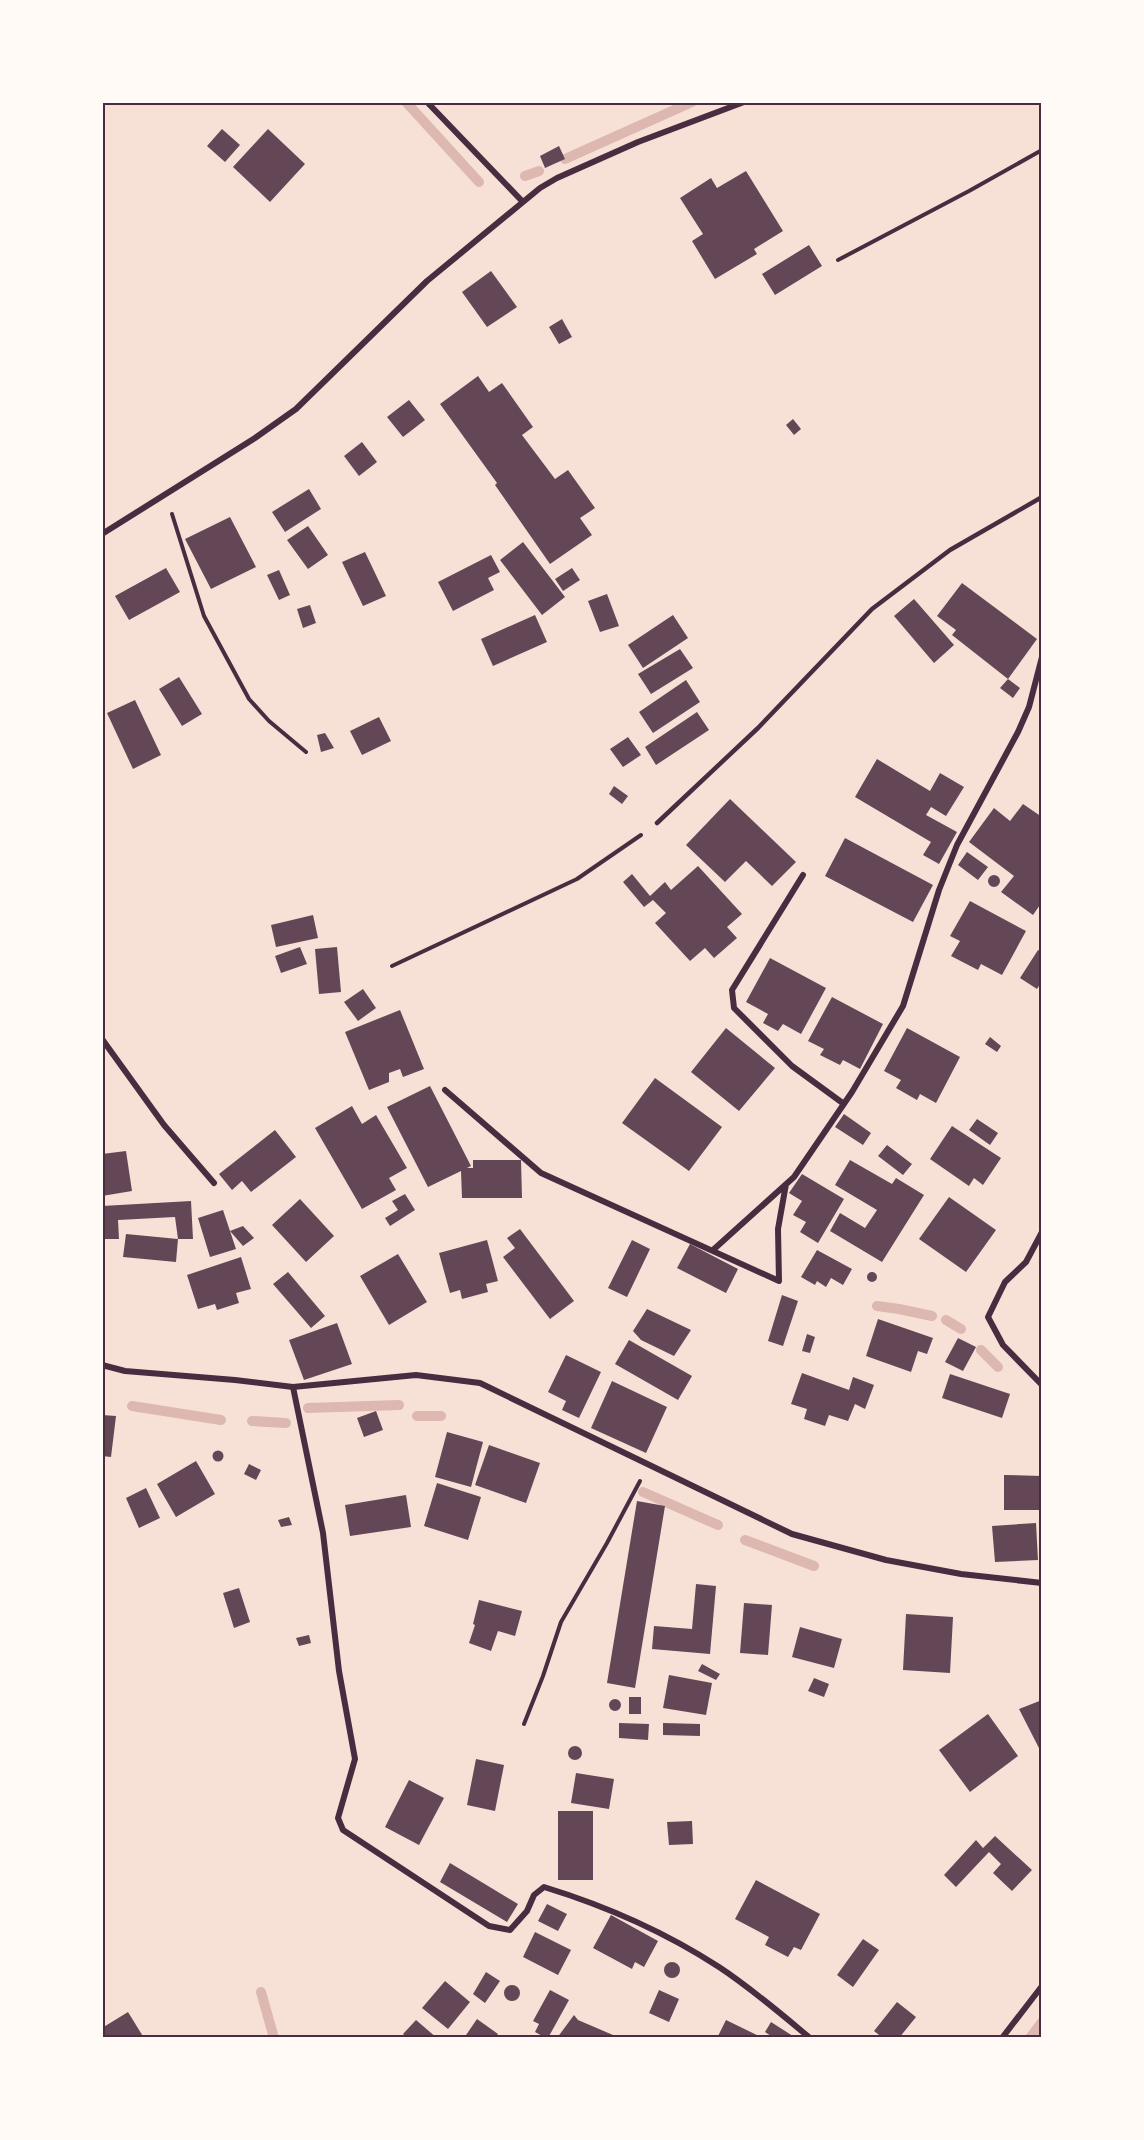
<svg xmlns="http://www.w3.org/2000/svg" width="1144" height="2140" viewBox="0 0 1144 2140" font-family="'Titillium Web',sans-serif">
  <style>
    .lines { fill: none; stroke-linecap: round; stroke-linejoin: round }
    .stream { stroke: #dcb8b0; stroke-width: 10 }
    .building { fill: #644757 }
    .path { stroke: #4a2c40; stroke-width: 4 }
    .service { stroke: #4a2c40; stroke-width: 4.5 }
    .minor { stroke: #4a2c40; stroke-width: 6 }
    .neatline { fill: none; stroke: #4a2c40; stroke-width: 2 }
  </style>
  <rect width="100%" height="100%" fill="#f7e1d7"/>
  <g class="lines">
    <path class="stream" d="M406,102L479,182
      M565,159L692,102
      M525,176L539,171
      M877,1306L899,1309L932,1316
      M946,1320L961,1329
      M981,1350L998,1367
      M132,1406L221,1420
      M308,1408L399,1405
      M417,1416H441
      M252,1421L286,1423
      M643,1492L718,1525
      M745,1540L814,1566
      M261,1992L274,2038
      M1030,2038L1042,2022"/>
  </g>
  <path class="building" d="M222,129L240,145L225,162L207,146Z
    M268,129L305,164L270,202L233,167Z
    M559,146L565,159L545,168L540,156Z
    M746,171L783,231L754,249L757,254L715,279L692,241L703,234L680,198L711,178L717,188Z
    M809,245L822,266L775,295L762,274Z
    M491,271L517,307L487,327L462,292Z
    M562,319L572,337L559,344L549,327Z
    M478,376L489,392L502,383L533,427L522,435L555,479L568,470L595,508L580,518L592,535L550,564L495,485L497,483L440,404Z
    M409,400L425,420L403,437L387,417Z
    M793,419L801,429L794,435L786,425Z
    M362,442L377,462L359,476L344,456Z
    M309,489L321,509L285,532L272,512Z
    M230,517L256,567L211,589L185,539Z
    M308,526L328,555L308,569L287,540Z
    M523,542L565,597L542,615L500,560Z
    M365,552L386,596L363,606L342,562Z
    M491,555L500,572L488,578L494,590L453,611L438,582Z
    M166,568L180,592L129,620L115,596Z
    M572,568L580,580L563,591L555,579Z
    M279,570L290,595L279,600L267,575Z
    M962,583L1037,639L1008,679L952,635L956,630L937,616Z
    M607,594L619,626L600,632L588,601Z
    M914,599L954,645L934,663L894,616Z
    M310,605L316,623L303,628L297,609Z
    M535,615L547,642L493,666L481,639Z
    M673,615L688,638L643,668L628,645Z
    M680,649L693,668L651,694L638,674Z
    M179,677L202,714L182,726L159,689Z
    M1008,679L1020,688L1013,698L1000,688Z
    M686,680L700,702L653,733L639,712Z
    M135,700L161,755L133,769L107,713Z
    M697,712L709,730L656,765L645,747Z
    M379,717L391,741L362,755L350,731Z
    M325,733L334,748L321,752L317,735Z
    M628,737L641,755L623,767L610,749Z
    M877,759L930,791L940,773L964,787L946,816L931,807L926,815L957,832L939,864L923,855L931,842L855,797Z
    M614,786L628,796L622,804L609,794Z
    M730,799L796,862L772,886L746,861L725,882L686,845Z
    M1023,804L1042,817V902L1033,915L1001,892L1014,876L969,842L994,808L1010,821Z
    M845,838L933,885L913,922L825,876Z
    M967,852L988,867L978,880L958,865Z
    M698,866L742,914L727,927L737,938L714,958L705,948L690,961L655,923L666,913L653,900L644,907L623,882L632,874L650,896L665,882L671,890Z
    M988 881a6 6 0 1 1 12 0a6 6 0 1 1-12 0Z
    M970,901L1026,931L1002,975L981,964L978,970L951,956L960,941L950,936Z
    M313,915L318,938L276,947L271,925Z
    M300,947L307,964L281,973L275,956Z
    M337,947L341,992L319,994L315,949Z
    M1038,950L1042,952V981L1037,989L1020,978Z
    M770,958L826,988L801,1034L783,1024L778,1031L763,1023L768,1014L746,1002Z
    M363,989L376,1008L358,1021L344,1002Z
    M832,997L883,1024L860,1069L843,1060L840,1065L820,1055L824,1049L808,1041Z
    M400,1010L424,1069L403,1077L400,1069L389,1073V1082L369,1090L345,1032Z
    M726,1028L775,1068L739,1111L691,1072Z
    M907,1028L960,1057L936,1103L920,1094L917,1100L896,1088L901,1080L884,1071Z
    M990,1037L1001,1046L997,1052L985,1044Z
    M655,1078L722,1127L689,1171L622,1123Z
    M430,1086L471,1166L467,1168H473V1160H521L522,1198H462L461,1171L428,1187L387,1107Z
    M352,1106L362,1124L376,1115L407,1168L389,1178L396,1190L362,1209L315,1128Z
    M844,1114L871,1133L863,1145L835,1127Z
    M977,1119L998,1133L990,1145L969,1130Z
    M952,1126L1001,1158L983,1185L974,1178L969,1186L930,1159Z
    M275,1130L296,1157L251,1192L242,1181L232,1190L219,1174Z
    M887,1145L912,1164L903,1175L878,1156Z
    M126,1151L132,1191L102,1196V1154Z
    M850,1160L892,1184L896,1178L924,1195L882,1262L830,1231L840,1213L865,1228L877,1210L835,1185Z
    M802,1174L844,1199L818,1243L800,1232L806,1222L793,1215L802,1201L789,1193Z
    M405,1194L415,1210L390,1226L385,1218L398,1210L392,1201Z
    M949,1197L996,1230L966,1272L919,1239Z
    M300,1199L334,1236L306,1262L272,1225Z
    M191,1201L193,1239H178L175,1217L118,1220L119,1239H102V1206Z
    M223,1210L236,1249L210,1257L198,1218Z
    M243,1226L254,1238L243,1246L230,1231Z
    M520,1229L574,1301L550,1319L503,1257L515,1248L507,1238Z
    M126,1234L178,1239L176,1262L123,1257Z
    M487,1240L498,1281L486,1284L488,1292L462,1299L460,1290L450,1293L439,1253Z
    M632,1240L650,1249L627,1297L608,1288Z
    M690,1244L738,1269L726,1293L677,1268Z
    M817,1250L852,1269L843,1285L831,1278L826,1287L817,1281L815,1285L801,1277Z
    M398,1254L427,1302L389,1325L360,1276Z
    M241,1257L251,1289L236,1293L239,1303L217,1310L215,1304L198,1309L187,1275Z
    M867 1277a5 5 0 1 1 10 0a5 5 0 1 1-10 0Z
    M288,1272L325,1316L311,1328L273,1284Z
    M782,1295L798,1301L783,1346L768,1341Z
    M647,1309L691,1330L674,1356L641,1340L633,1331Z
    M878,1319L933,1338L927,1354L918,1351L911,1372L866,1356Z
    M337,1323L352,1364L304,1380L289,1340Z
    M807,1334L815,1337L810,1353L802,1351Z
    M958,1338L976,1347L963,1371L945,1362Z
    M629,1340L692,1376L678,1400L615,1364Z
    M566,1355L601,1372L579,1418L562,1410L566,1401L548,1392Z
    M802,1373L849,1390L853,1377L874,1385L865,1409L855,1404L848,1421L829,1415L825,1426L804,1419L807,1409L791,1404Z
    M950,1374L1010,1394L1002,1418L942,1398Z
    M612,1381L667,1407L646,1453L591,1428Z
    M376,1411L383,1430L364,1437L357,1418Z
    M102,1415L116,1416L111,1457L102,1456Z
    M447,1432L483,1442L471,1487L435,1477Z
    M489,1445L540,1463L526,1503L475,1485Z
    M212.5 1456a5.5 5.5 0 1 1 11 0a5.5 5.5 0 1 1-11 0Z
    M196,1461L215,1494L176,1517L157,1484Z
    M249,1464L261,1470L256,1480L244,1474Z
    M1004,1475L1042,1476V1510H1004Z
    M437,1483L481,1497L468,1540L424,1526Z
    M146,1488L160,1518L139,1528L126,1498Z
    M406,1495L411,1527L350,1536L345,1505Z
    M637,1501L665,1506L635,1688L607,1683Z
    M289,1517L292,1525L281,1527L278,1520Z
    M1036,1523L1038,1560L995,1562L992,1526Z
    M696,1584L716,1586L710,1654L652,1649L654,1626L692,1629Z
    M239,1588L250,1622L234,1628L223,1593Z
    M479,1600L522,1611L515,1636L498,1631L491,1651L469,1643L475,1625L473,1624Z
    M744,1603L772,1605L768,1655L740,1653Z
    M906,1614L953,1617L950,1673L903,1670Z
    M800,1627L842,1639L834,1668L792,1657Z
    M309,1635L311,1643L299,1646L296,1638Z
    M702,1664L720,1674L716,1680L698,1671Z
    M669,1675L712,1683L706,1715L663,1708Z
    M814,1678L829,1684L824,1697L808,1691Z
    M629,1697H641V1714H629Z
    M609 1705a6 6 0 1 1 12 0a6 6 0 1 1-12 0Z
    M1042,1700V1754L1019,1709Z
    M988,1714L1018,1756L970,1792L939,1750Z
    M619,1723L649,1724L648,1740L619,1738Z
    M663,1723L700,1724V1736L663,1735Z
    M568 1753a7 7 0 1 1 14 0a7 7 0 1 1-14 0Z
    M476,1759L504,1765L495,1811L467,1805Z
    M576,1773L614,1779L609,1809L571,1803Z
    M409,1780L444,1798L419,1845L385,1827Z
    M558,1811H593V1880H558Z
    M692,1821L693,1844L669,1845L667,1822Z
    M995,1836L1032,1870L1012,1891L993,1873L1001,1864L989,1852L956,1887L944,1875L976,1840L983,1848Z
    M450,1863L518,1904L507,1922L440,1882Z
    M756,1880L820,1914L801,1950L794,1947L788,1957L765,1945L769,1937L735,1919Z
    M547,1904L567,1914L558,1931L538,1921Z
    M611,1915L658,1941L644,1967L635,1962L632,1969L593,1948Z
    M535,1932L571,1950L558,1975L523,1957Z
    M863,1939L879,1950L853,1987L837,1975Z
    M664 1970a8 8 0 1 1 16 0a8 8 0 1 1-16 0Z
    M486,1972L500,1981L485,2003L473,1994Z
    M445,1981L470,2002L448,2029L422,2008Z
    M504 1993a8 8 0 1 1 16 0a8 8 0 1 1-16 0Z
    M550,1990L569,2000L548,2038H546L535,2032L539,2024L533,2021Z
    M659,1990L679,1999L669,2022L649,2013Z
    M897,2002L916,2017L899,2038H883L874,2031Z
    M128,2012L144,2038H102V2028Z
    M574,2015L578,2020L620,2038H557Z
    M477,2019L498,2034L495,2038H464Z
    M416,2020L437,2038H407L403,2034Z
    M726,2020L763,2038H717Z
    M771,2022L796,2038H774L765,2032Z"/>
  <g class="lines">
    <path class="path" d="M838,260L969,191L1042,150
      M172,514L204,616L249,699L269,721L306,752
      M392,966L577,879L641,835
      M524,1724L543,1676L561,1622L607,1543L640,1481"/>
    <path class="service" d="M657,823L758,728L872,609L950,550L1042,497"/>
    <path class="minor" d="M427,102L522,201
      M102,534L255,438L296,409L427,281L540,188L557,178L638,142L744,102
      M803,875L732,990L734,1008L792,1066L844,1104
      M102,1039L164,1125L214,1183
      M445,1090L541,1173L779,1281L778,1229L786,1184
      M1042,1232L1026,1262L1005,1282L988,1317L1003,1345L1042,1385
      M713,1250L794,1177L852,1092L903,1006L939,890L957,845L1018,732L1029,707L1042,657
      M102,1365L125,1371L235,1380L293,1387L416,1375L480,1383L792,1534L886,1560L961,1574L1042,1583
      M293,1387L323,1533L339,1671L355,1759L338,1818L343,1830L489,1926L510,1930L527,1911L534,1895L544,1887C606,1906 665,1932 719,1967C751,1988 780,2013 810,2038
      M1002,2038L1042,1986"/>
  </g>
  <rect width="1144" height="2140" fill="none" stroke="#fffaf5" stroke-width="207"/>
  <rect x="104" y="104" width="936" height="1932" class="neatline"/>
</svg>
